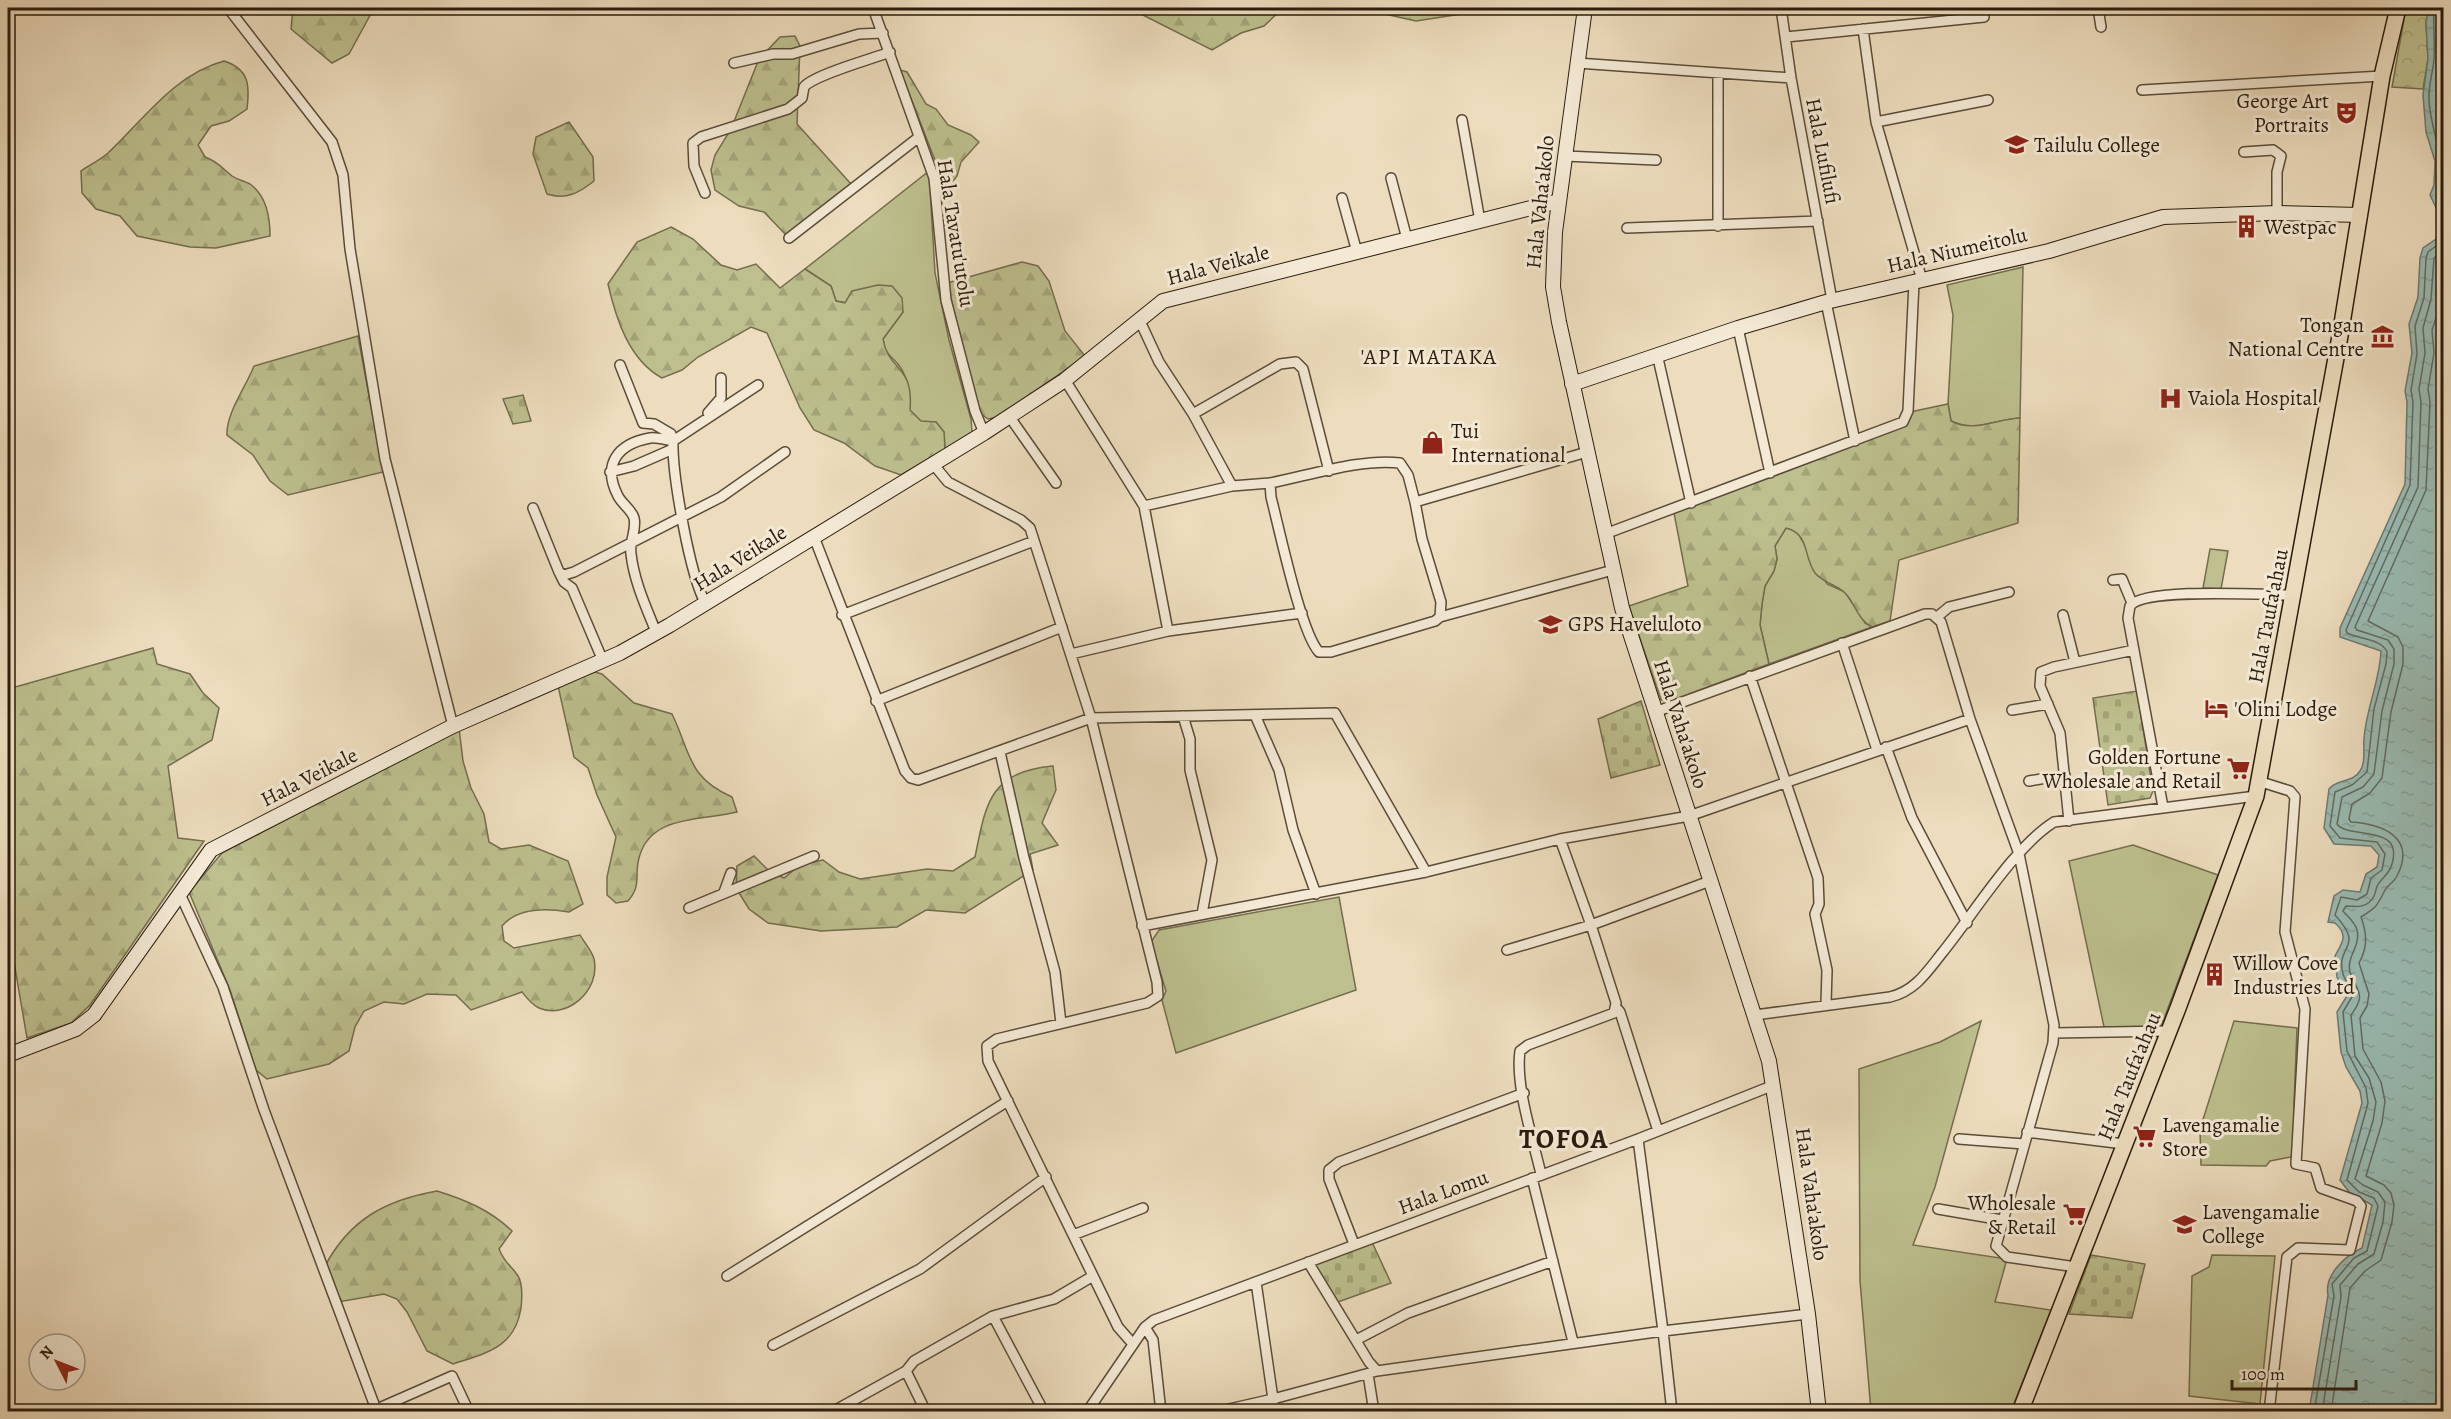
<svg xmlns="http://www.w3.org/2000/svg" width="2451" height="1419" viewBox="0 0 2451 1419" font-family="Alegreya,serif">
  <style>
    .grass { fill: #bdbf8e; stroke: #746d4e; stroke-width: 1.5 }
    .forest { fill: url(#forest-firs); stroke: #746d4e; stroke-width: 1.5 }
    .cemetery { fill: url(#cemetery-stones); stroke: #746d4e; stroke-width: 1.5 }
    .park { fill: url(#park-crowns); stroke: #746d4e; stroke-width: 1.5 }
    .water { fill: url(#water-ripples); stroke: #6d7b71; stroke-width: 1.5 }
    .lines { fill: none; stroke-linecap: round; stroke-linejoin: round }
    .shore { stroke: #626b60; stroke-width: 1.5 }
    .street-casing { stroke: #5b4c39; stroke-width: 12 }
    .secondary-casing { stroke: #2a1b0d; stroke-width: 16 }
    .primary-casing { stroke: #2a1b0d; stroke-width: 18 }
    .street { stroke: #f3e9d5; stroke-width: 9 }
    .secondary { stroke: #f3e9d5; stroke-width: 14 }
    .primary { stroke: #edddbe; stroke-width: 15 }
    .labels { text-anchor: middle; dominant-baseline: central; stroke-width: 6; stroke-linejoin: round; paint-order: stroke }
    .poi-label { font-size: 21px; fill: #2a1b0d; stroke: #f3e9d5; text-anchor: start }
    .street-label { font-size: 21px; fill: #2a1b0d; stroke: #f3e9d5 }
    .neighbourhood-label { font-size: 22px; letter-spacing: 1.5px; fill: #2a1b0d; stroke: #f3e9d5 }
    .district-label { font-size: 27px; font-weight: bold; letter-spacing: 1.5px; fill: #2a1b0d; stroke: #f3e9d5 }
  </style>
  <defs>
    <pattern id="forest-firs" width="22" height="20" patternUnits="userSpaceOnUse" patternTransform="scale(1.5)"><rect width="22" height="20" fill="#bdbf8e"/><path d="M5 1l3.5 6h-7zM16 11l3.5 6h-7z" fill="#a3a479"/></pattern>
    <pattern id="cemetery-stones" width="16" height="16" patternUnits="userSpaceOnUse" patternTransform="scale(1.5)"><rect width="16" height="16" fill="#bdbf8e"/><path d="M2 7V4a2 2 0 0 1 4 0v3zM10 15v-3a2 2 0 0 1 4 0v3z" fill="#a3a479"/></pattern>
    <pattern id="park-crowns" width="20" height="18" patternUnits="userSpaceOnUse" patternTransform="scale(1.5)"><rect width="20" height="18" fill="#bdbf8e"/><path d="M2 6a3 3 0 1 1 6 0M12 15a3 3 0 1 1 6 0" fill="none" stroke="#a3a479"/></pattern>
    <pattern id="water-ripples" width="26" height="14" patternUnits="userSpaceOnUse" patternTransform="scale(1.5)"><rect width="26" height="14" fill="#99bbb3"/><path d="M2 4q2-2 4 0t4 0M15 11q2-2 4 0t4 0" fill="none" stroke="#84a099"/></pattern>
  </defs>
  <rect width="100%" height="100%" fill="#edddbe"/>
  <filter id="stains"><feTurbulence type="fractalNoise" baseFrequency=".00333" numOctaves="4"/><feColorMatrix values="0 0 0 0 .2 0 0 0 0 .09 0 0 0 0 .02 0 0 0 .5 -.17"/></filter>
  <radialGradient id="worn" r=".72"><stop offset=".6" stop-color="#630" stop-opacity="0"/><stop offset="1" stop-color="#630" stop-opacity=".3"/></radialGradient>
  <path class="grass" d="M929,171L935,273L949,340L971,419L972,432L945,449L944,432L936,422H921L909,410C911,395 908,375 897,363C887,352 886,355 883,339L903,312L836,301L831,286L805,269Z
    M2023,267L2020,418C1996,419 1974,433 1951,421L1948,404L1953,315L1947,285Z
    M1786,528L1796,530L1827,584L1845,592L1865,623L1872,627L1769,664L1760,625L1762,604L1765,586L1774,571L1777,559L1775,546Z
    M2210,549L2228,551L2221,589L2203,588Z
    M2133,845L2218,875L2162,1024L2156,1027H2104L2069,861Z
    M1339,897L1356,990L1176,1053L1162,1000L1166,991L1151,942L1159,930Z
    M1981,1021L1935,1187L1913,1245L2007,1259L1995,1302L2051,1310L2011,1411H1871L1860,1281L1859,1069L1940,1042Z
    M2234,1021L2297,1028L2294,1105L2296,1156L2270,1161L2266,1166L2201,1165L2200,1129Z
    M2212,1255L2275,1256L2260,1404L2189,1396L2192,1276L2209,1267Z"/>
  <path class="forest" d="M293,8H374L349,54L332,63L291,29Z
    M1129,8H1283L1264,26L1241,33L1212,50Z
    M1381,8H1501L1416,21L1385,14Z
    M795,36L800,46L797,124L851,184L786,235L764,212L739,206L715,190L711,170L715,155L731,129L759,59L780,37Z
    M224,61C249,69 250,85 247,109L229,121L211,126L198,145L205,157C217,161 222,168 232,176C238,180 244,181 250,184C267,196 270,217 270,236L216,248L190,247L137,236L120,216L96,209L82,193L81,171C90,165 100,160 108,153C144,119 175,74 224,61Z
    M900,70L907,72L926,104L936,109L948,125L971,135L979,142L961,162L957,176L947,189L938,186L936,163Z
    M569,122L593,157L594,181C579,193 566,200 547,194L533,154L536,137Z
    M671,227L693,239L721,265L737,270L756,264L780,288L805,269L831,286L836,301L845,303L852,291L878,285L892,286L902,298L903,312L883,339C888,371 914,364 910,410L921,421L936,422L944,432L945,449L901,475L875,466L844,443L814,430L800,408L767,333L751,327L698,357L682,370L662,378C629,360 616,319 608,284L637,242Z
    M1022,262L1038,266L1049,281L1065,331L1085,356L998,417L988,419L980,413L947,283Z
    M358,336L383,472L288,495L270,481L253,455L227,435C226,413 246,387 254,366Z
    M1948,404L1951,421C1974,433 1996,419 2020,418L2018,523L1899,560L1890,621L1872,627C1858,620 1856,605 1846,594C1838,585 1823,583 1815,573C1803,556 1810,534 1786,528L1775,546L1777,559L1774,571L1765,586L1762,604L1760,625L1769,664L1668,702L1661,700L1629,606L1688,586L1674,513L1898,428L1910,412Z
    M153,648L157,664L190,674L203,693L219,708L212,740L168,766L178,838L204,841L90,1005L71,1023L27,1038L8,927V689Z
    M595,672L602,674L634,703L672,714C691,753 687,777 732,797L737,812C702,821 650,814 639,858C634,877 642,885 628,901L616,903L607,895V877L616,837L597,795L588,768L574,757L558,686Z
    M459,728L463,761L471,788L484,814L489,842L501,849L529,845L568,861L583,904L569,912C546,908 518,907 502,926L504,941L514,948L580,935C584,942 592,951 594,959C601,990 567,1020 539,1008C532,1005 526,997 522,992L471,1010L456,995L427,994L404,1004L384,1002L364,1011L355,1027L349,1051L329,1064L267,1079L256,1070L230,990L189,892L222,853Z
    M1053,766L1056,790L1042,823L1058,845L1030,854L1033,870L965,913L926,910L897,927L821,931L768,923L749,909L736,888L737,866L754,856L769,871L784,878L800,865L823,860L839,872L860,879L927,869L953,871L975,857C986,802 990,772 1053,766Z
    M437,1191C466,1200 490,1210 512,1231L499,1249C505,1264 511,1265 518,1276C523,1284 522,1299 521,1308C515,1348 486,1353 453,1364L427,1351L407,1312L397,1299L384,1294L338,1302L325,1266C350,1219 386,1200 437,1191Z"/>
  <path class="cemetery" d="M523,395L531,421L513,424L503,399Z
    M2137,691L2153,791L2150,798L2108,805L2093,698Z
    M1641,701L1660,765L1611,778L1598,719Z
    M1371,1240L1391,1283L1335,1303L1312,1265Z
    M2091,1255L2145,1264L2132,1318L2069,1314Z"/>
  <path class="park" d="M2406,8H2429L2426,22L2428,59L2423,89L2392,87Z"/>
  <path class="water" d="M2429,8H2443V1411L2309,1412L2328,1295C2324,1275 2345,1256 2362,1248L2372,1205L2349,1192L2340,1180L2362,1103L2360,1091L2346,1067L2341,1052L2337,1012L2347,996L2337,977L2335,956C2342,943 2349,935 2335,923L2328,922L2334,896L2343,890L2360,892L2366,874L2377,867L2379,855L2371,846L2334,844L2324,828L2329,789C2336,779 2353,783 2360,771C2366,762 2363,749 2364,739C2366,709 2380,680 2381,651L2340,637V628L2405,484L2407,402L2405,391L2412,353L2409,324L2418,297L2420,258L2423,248L2436,239L2440,216L2430,195L2434,185L2435,161L2426,132L2423,95L2428,59L2426,22Z"/>
  <g class="lines">
    <path class="shore" d="M2434,8C2433,24 2435,42 2434,59C2433,73 2428,86 2429,100C2430,132 2450,164 2436,195L2444,210
      M2442,8C2441,25 2443,43 2441,60C2439,90 2431,109 2444,139
      M2314,1412L2334,1296L2332,1284L2354,1258L2367,1251L2378,1206L2374,1198L2359,1192L2347,1180L2368,1103L2366,1088L2347,1051L2343,1012L2353,995C2351,987 2345,981 2343,974C2335,944 2366,949 2335,915L2341,897L2357,900L2367,894L2371,878L2382,870L2385,854L2377,842L2340,838L2330,826L2335,792L2352,785L2367,772L2374,709L2386,664L2387,652C2382,639 2359,639 2347,633L2346,630L2410,485L2413,402L2411,390L2417,354L2415,326L2424,298L2426,258L2428,252L2440,243L2444,230
      M2322,1412L2341,1297L2340,1285L2358,1264L2374,1254L2383,1222L2385,1202L2378,1192L2363,1185L2355,1179L2373,1121L2376,1102L2369,1078L2355,1056L2351,1015C2367,994 2357,992 2350,972C2346,957 2361,946 2357,930C2355,922 2348,917 2343,911L2346,906C2357,907 2368,908 2374,896C2376,892 2376,886 2379,883C2384,876 2389,874 2392,864C2404,823 2349,840 2337,824L2342,797L2363,787L2374,774L2382,711L2394,664V649L2388,640L2357,630L2355,627L2418,487L2421,402L2419,389L2425,353L2423,328L2431,299L2434,258L2444,250
      M2331,1412L2350,1288L2365,1271L2381,1260L2392,1222L2394,1205L2391,1193L2384,1185L2366,1176L2382,1123L2385,1101L2381,1082L2363,1049L2360,1018L2367,1006L2369,994L2359,963C2368,947 2367,934 2361,917C2377,907 2377,906 2385,890C2388,885 2394,882 2397,876C2417,837 2382,824 2351,822L2349,819L2352,804L2370,793L2382,778L2391,712L2403,664V647L2398,637L2368,621L2426,490L2430,402L2428,389L2434,353L2432,330L2439,309L2444,261"/>
    <defs>
      <path id="street" d="M228,8L332,142L343,175L350,249L385,459L453,726
        M873,8L934,178L946,300L975,411L984,433
        M1781,8L1791,78L1832,300
        M2098,8L2101,27
        M1863,29L1876,122L1922,280
        M1786,37L1984,17
        M734,63L773,54H792L859,34L883,33
        M1577,63L1791,78
        M2142,90L2382,76
        M1462,120L1480,221
        M1876,122L1988,100
        M2244,152L2273,150L2281,156L2277,172V213
        M1565,156L1656,160
        M1391,178L1407,239
        M705,193L694,166L693,143L701,137L788,109L802,98L804,87C813,75 872,59 890,52
        M1342,198L1357,252
        M1718,226V75
        M1627,228L1818,221
        M789,238L919,137
        M1826,302L1855,441
        M1738,328L1770,473
        M1657,354L1691,503
        M620,365L643,423L654,424L671,434L673,441C666,440 657,437 650,438C617,444 602,465 618,496C622,504 632,510 634,518C637,530 629,541 631,554C634,581 646,607 656,632
        M1065,380L1144,506L1232,486L1193,414L1159,362L1139,319
        M708,413L721,398V378
        M1193,414L1280,364L1296,362L1303,369L1329,471
        M1009,416L1056,483
        M933,464L948,482L1021,520L1030,528L1091,718L1157,982L1158,996L1147,1003L997,1039L987,1046L988,1061L1118,1327L1133,1344
        M610,472L634,466L673,449
        M1232,486L1270,483
        M1415,502L1408,475L1400,463C1361,458 1308,476 1270,483L1271,497C1279,528 1301,633 1319,652H1331L1435,621L1440,617L1441,602L1422,539L1415,502L1587,452
        M1144,506L1168,631
        M533,508L559,572L564,582L572,588L603,661
        M1605,534L1903,422L1908,411L1914,282
        M814,537L905,771L911,778L918,780L1091,718L1335,713L1426,872
        M559,572L564,575L574,572L721,497L785,452
        M2113,580L2122,579L2132,603
        M706,604C690,577 672,474 673,441L758,385
        M842,615L1034,541
        M2063,615L2075,662
        M1440,617L1613,570
        M1937,617L1949,607L2009,592
        M1842,643L1877,750
        M1071,654L1168,631L1302,613
        M1750,676L1818,878L1819,904L1815,914L1827,970L1826,1004
        M876,701L1062,627
        M2012,710L2048,704
        M1655,712L1925,614H1932L1941,622L1970,719L2019,854L2054,1025L2053,1043L1996,1246L2007,1257L2076,1267
        M1255,715L1279,770L1293,830L1316,894
        M1183,716L1190,739V770L1212,860L1202,914
        M1886,747L1912,818L1967,923
        M1000,752L1024,858L1055,972L1061,1023
        M2029,781L2065,775
        M2258,781L2290,791L2295,797L2285,932L2305,1009L2296,1164L2315,1168L2321,1188L2357,1201L2361,1206L2350,1250L2298,1248L2287,1257L2269,1412
        M2163,807L2128,618L2130,606C2144,587 2265,595 2294,595
        M2069,821L2060,733L2040,686L2041,672L2054,667L2134,650
        M724,892L731,873
        M180,894L223,987L264,1110L377,1412
        M689,908L814,856
        M1142,926L1426,872L1560,839L1689,816L1970,719
        M1507,950L1591,925L1560,839
        M1616,1007L1620,1012L1658,1131
        M1755,1015L1890,997C1915,991 1927,972 1942,953C1973,915 2014,847 2054,822L2256,796
        M2054,1033L2169,1031
        M2027,1132L2124,1144
        M1638,1139L1663,1331L1808,1314
        M1959,1139L2024,1144
        M1541,1174C1533,1139 1515,1086 1520,1051L1528,1045L1614,1013L1616,1003L1591,925L1710,881
        M1532,1178L1573,1342
        M1938,1209L2002,1220
        M1073,1235L1143,1208
        M1354,1244L1329,1179V1170L1339,1162L1524,1093
        M1308,1262L1369,1362L1377,1371
        M727,1276L1008,1101
        M993,1316L1044,1412
        M1145,1327L1153,1340L1161,1412
        M1356,1340L1408,1313L1553,1261
        M773,1345L920,1269L1046,1177
        M1368,1374L1374,1412
        M370,1412L452,1376L469,1412
        M832,1412L906,1371
        M926,1412L906,1371L914,1361L993,1316L1054,1299L1093,1276
        M1087,1412L1145,1327L1154,1320L1638,1139L1774,1085
        M1216,1412L1273,1399L1256,1282
        M1274,1412L1273,1399L1377,1371L1663,1331L1672,1412"/>
      <path id="secondary" d="M1585,8L1555,232L1553,287L1559,322L1622,608L1769,1061L1808,1314L1819,1412
        M1572,384L1738,328L1826,302L2049,251L2163,217L2277,213L2360,215
        M8,1055L76,1029L94,1015L211,850L453,726L620,653L670,625L984,433L1065,380L1163,301L1559,201"/>
      <path id="primary" d="M2020,1412L2178,1008L2256,796L2340,336L2382,76L2398,8"/>
    </defs>
    <use href="#street" class="street-casing"/>
    <use href="#secondary" class="secondary-casing"/>
    <use href="#primary" class="primary-casing"/>
    <use href="#street" class="street"/>
    <use href="#secondary" class="secondary"/>
    <use href="#primary" class="primary"/>
  </g>
  <defs>
    <symbol id="theatre-bare" viewBox="-9 -9 18 18"><path d="M-5-5.5Q0-4 5-5.5V0Q5 5 0 6Q-5 5-5 0ZM-3.3-2.5H-1v1.5H-3.3ZM1-2.5H3.3v1.5H1ZM-2.8 1Q0 5.5 2.8 1Z" fill="#8f2418" stroke="#f3e9d5" stroke-width="2.5" paint-order="stroke"/></symbol>
    <symbol id="school-bare" viewBox="-9 -9 18 18"><path d="M0-5L7-2L0 1L-7-2ZM-4 1L0 2.5L4 1V4Q0 6-4 4Z" fill="#8f2418" stroke="#f3e9d5" stroke-width="2.5" paint-order="stroke"/></symbol>
    <symbol id="building-bare" viewBox="-9 -9 18 18"><path d="M-4-6H4V6H1V3H-1V6H-4ZM-2.5-4.3h1.7v1.8h-1.7ZM.8-4.3h1.7v1.8H.8ZM-2.5-1h1.7V.8h-1.7ZM.8-1h1.7V.8H.8Z" fill="#8f2418" stroke="#f3e9d5" stroke-width="2.5" paint-order="stroke"/></symbol>
    <symbol id="museum-bare" viewBox="-9 -9 18 18"><path d="M0-6L6-3V-2H-6V-3ZM-5-1h2V3h-2ZM-1-1h2V3h-2ZM3-1h2V3H3ZM-6 4H6V6H-6Z" fill="#8f2418" stroke="#f3e9d5" stroke-width="2.5" paint-order="stroke"/></symbol>
    <symbol id="hospital-bare" viewBox="-9 -9 18 18"><path d="M-5-5h3v3.5h4V-5h3V5h-3V1.5h-4V5h-3Z" fill="#8f2418" stroke="#f3e9d5" stroke-width="2.5" paint-order="stroke"/></symbol>
    <symbol id="shop-bare" viewBox="-9 -9 18 18"><path d="M-5-2.5h2.3a2.7 3.5 0 0 1 5.4 0H5L5.5 6h-11ZM-1.5-2.5h3a1.5 2.3 0 0 0-3 0Z" fill="#8f2418" stroke="#f3e9d5" stroke-width="2.5" paint-order="stroke"/></symbol>
    <symbol id="hotel-bare" viewBox="-9 -9 18 18"><path d="M-6-4.5h1.5V1H6V5H4.5V3h-9V5H-6ZM-4 0a1.8 1.8 0 1 1 3.6 0ZM.5 0V-2.5h3Q6-2.5 6 0Z" fill="#8f2418" stroke="#f3e9d5" stroke-width="2.5" paint-order="stroke"/></symbol>
    <symbol id="supermarket-bare" viewBox="-9 -9 18 18"><path d="M-6-5.5h2.5l.6 2H6L4.5 2H-2.5L-4.4-4H-6ZM-1.5 3.2a1.3 1.3 0 1 0 .1 0ZM3 3.2a1.3 1.3 0 1 0 .1 0Z" fill="#8f2418" stroke="#f3e9d5" stroke-width="2.5" paint-order="stroke"/></symbol>
  </defs>
  <g fill-rule="evenodd">
    <use href="#theatre-bare" x="2330" y="96" width="33" height="33"/>
    <use href="#school-bare" x="2000" y="128" width="33" height="33"/>
    <use href="#building-bare" x="2230" y="210" width="33" height="33"/>
    <use href="#museum-bare" x="2366" y="320" width="33" height="33"/>
    <use href="#hospital-bare" x="2154" y="382" width="33" height="33"/>
    <use href="#shop-bare" x="1416" y="426" width="33" height="33"/>
    <use href="#school-bare" x="1534" y="608" width="33" height="33"/>
    <use href="#hotel-bare" x="2200" y="692" width="33" height="33"/>
    <use href="#supermarket-bare" x="2222" y="752" width="33" height="33"/>
    <use href="#building-bare" x="2198" y="958" width="33" height="33"/>
    <use href="#supermarket-bare" x="2128" y="1120" width="33" height="33"/>
    <use href="#supermarket-bare" x="2058" y="1198" width="33" height="33"/>
    <use href="#school-bare" x="2168" y="1208" width="33" height="33"/>
  </g>
  <g class="labels">
    <g class="poi-label">
      <text x="2329" y="101" text-anchor="end">George Art<tspan x="2329" dy="24">Portraits</tspan></text>
      <text x="2034" y="145">Tailulu College</text>
      <text x="2264" y="227">Westpac</text>
      <text x="2364" y="325" text-anchor="end">Tongan<tspan x="2364" dy="24">National Centre</tspan></text>
      <text x="2188" y="398">Vaiola Hospital</text>
      <text x="1451" y="431">Tui<tspan x="1451" dy="24">International</tspan></text>
      <text x="1568" y="624">GPS Haveluloto</text>
      <text x="2234" y="709">'Olini Lodge</text>
      <text x="2221" y="757" text-anchor="end">Golden Fortune<tspan x="2221" dy="24">Wholesale and Retail</tspan></text>
      <text x="2233" y="963">Willow Cove<tspan x="2233" dy="24">Industries Ltd</tspan></text>
      <text x="2162" y="1125">Lavengamalie<tspan x="2162" dy="24">Store</tspan></text>
      <text x="2056" y="1203" text-anchor="end">Wholesale<tspan x="2056" dy="24">&amp; Retail</tspan></text>
      <text x="2202" y="1212">Lavengamalie<tspan x="2202" dy="24">College</tspan></text>
    </g>
    <g class="street-label">
      <text transform="translate(1823 151) rotate(79)">Hala Lufilufi</text>
      <text transform="translate(1540 202) rotate(-84)">Hala Vaha'akolo</text>
      <text transform="translate(956 233) rotate(81)">Hala Tavatu'utolu</text>
      <text transform="translate(1957 250) rotate(-13)">Hala Niumeitolu</text>
      <text transform="translate(1218 265) rotate(-15)">Hala Veikale</text>
      <text transform="translate(740 558) rotate(-32)">Hala Veikale</text>
      <text transform="translate(2268 616) rotate(-79)">Hala Taufa'ahau</text>
      <text transform="translate(1681 724) rotate(72)">Hala Vaha'akolo</text>
      <text transform="translate(309 777) rotate(-27)">Hala Veikale</text>
      <text transform="translate(2129 1076) rotate(-68)">Hala Taufa'ahau</text>
      <text transform="translate(1443 1192) rotate(-20)">Hala Lomu</text>
      <text transform="translate(1812 1194) rotate(82)">Hala Vaha'akolo</text>
    </g>
    <g class="neighbourhood-label">
      <text x="1429" y="357">'API MATAKA</text>
    </g>
    <g class="district-label">
      <text x="1564" y="1139">TOFOA</text>
    </g>
  </g>
  <rect width="2451" height="1419" fill="none" stroke="#edddbe" stroke-width="30"/>
  <rect x="9" y="9" width="2433" height="1401" fill="none" stroke="#2a1b0d" stroke-width="3"/>
  <rect x="15" y="15" width="2421" height="1389" fill="none" stroke="#2a1b0d" stroke-width="1.5"/>
  <g transform="translate(57 1362) rotate(312)"><circle r="28" fill="#f3e9d5" stroke="#a39785" stroke-width="1.5"/>
  <path d="M0-4.5L10 22L0 15L-10 22Z" fill="#8f2418"/>
  <text y="-9" font-size="16" font-weight="bold" text-anchor="middle" fill="#2a1b0d">N</text>
  </g>
  <path d="M2232 1380v9h124v-9" fill="none" stroke="#2a1b0d" stroke-width="3"/>
  <text x="2241" y="1380" font-size="18" fill="#2a1b0d" stroke="#f3e9d5" stroke-width="4.5" paint-order="stroke">100 m</text>
  <rect width="100%" height="100%" filter="url(#stains)"/>
  <rect width="100%" height="100%" fill="url(#worn)"/>
</svg>
